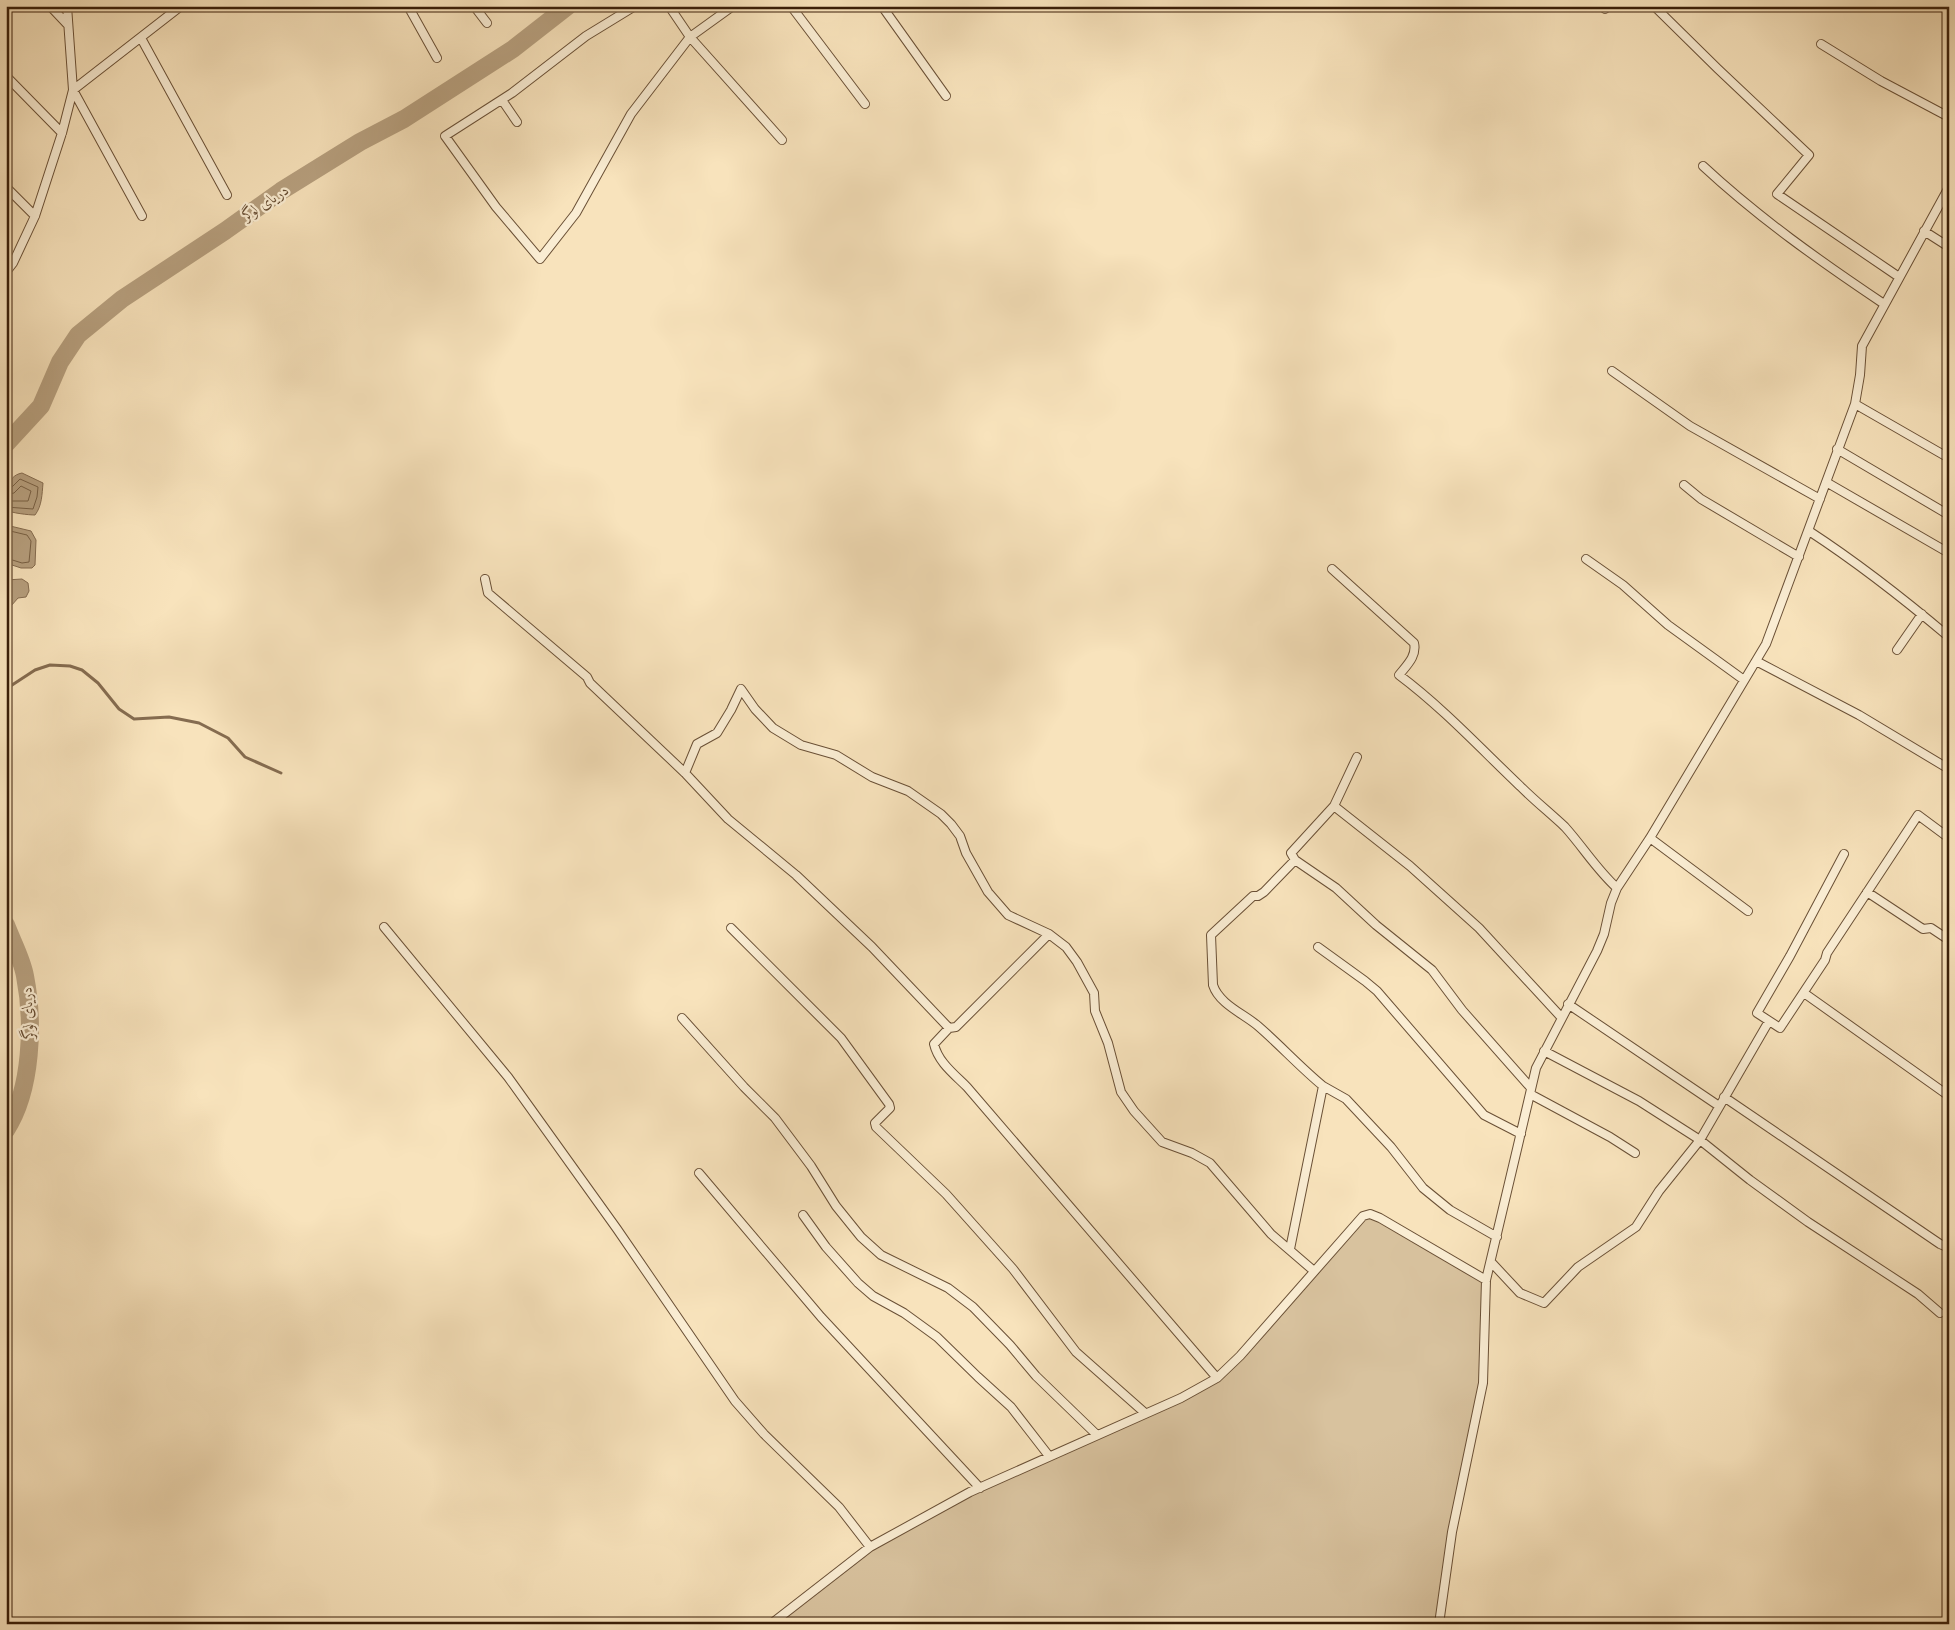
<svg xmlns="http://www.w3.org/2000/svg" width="1955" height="1630" viewBox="0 0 1955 1630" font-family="'Libre Caslon Text',Amiri,serif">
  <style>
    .green { fill: #d8c29e; stroke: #897054 }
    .water { fill: #b7a07f; stroke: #856c50 }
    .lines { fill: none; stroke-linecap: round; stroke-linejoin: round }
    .shore { stroke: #786044; stroke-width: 1 }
    .stream { stroke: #856c50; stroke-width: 3 }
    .river { stroke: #b7a07f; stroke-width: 18 }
    .street-casing { stroke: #6a5036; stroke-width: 10 }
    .street { stroke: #faedd3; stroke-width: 8 }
    .labels { text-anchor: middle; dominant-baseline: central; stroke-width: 4.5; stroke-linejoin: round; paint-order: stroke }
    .water-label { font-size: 15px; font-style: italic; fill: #664c32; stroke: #faedd3 }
  </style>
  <rect width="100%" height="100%" fill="#f8e3bc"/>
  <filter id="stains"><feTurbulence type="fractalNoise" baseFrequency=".004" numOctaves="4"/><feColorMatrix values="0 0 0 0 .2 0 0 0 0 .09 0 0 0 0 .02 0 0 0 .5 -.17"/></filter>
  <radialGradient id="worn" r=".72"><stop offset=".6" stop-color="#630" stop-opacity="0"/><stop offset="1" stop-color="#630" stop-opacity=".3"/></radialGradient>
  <path class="green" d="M1370,1214L1486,1280L1484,1358L1439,1624H771L870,1547L970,1492L1217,1378Z"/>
  <path class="water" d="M22,473L43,483C42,494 42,506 35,515C29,515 11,513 6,510C6,497 5,476 22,473Z
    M6,525L31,531L36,540L35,565L32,568H21L6,563Z
    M22,579L28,583L29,591L26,597L18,598L11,606L6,604V580Z"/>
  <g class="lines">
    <path class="shore" d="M6,489L11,488L20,479L38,487L37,497L33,509L6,507
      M6,495L14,493L21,486L31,491L28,501H6
      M6,530L27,535L31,541L29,562L22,563L6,558"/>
    <path class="stream" d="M6,689L35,670L50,665L70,666L82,670L98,683L119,709L134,719L169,717L199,723L228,738L245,757L281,773"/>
    <path class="river" d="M6,444L41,406L60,362L78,335L122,299L225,231L281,191L360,142L404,119L513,49L568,6
      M6,925C12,941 22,959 25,976C34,1022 32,1090 6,1130"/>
    <defs>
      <path id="street" d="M50,6L68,25
        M408,6L437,58
        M474,6L487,23
        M635,6L586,36L512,93L445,136L496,207L540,259L576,213L631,114L690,37L733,6
        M669,6L690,37L782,140
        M791,6L865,104
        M887,6L884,9L946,96
        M1602,6L1605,9L1607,6
        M1654,6L1718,69L1809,155L1777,194L1899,277
        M141,38L227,195
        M1821,44L1881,81L1949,117
        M6,76L62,133
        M502,100L517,122
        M1703,166C1759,218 1820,261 1884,304
        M6,187L35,216
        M142,216L73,90L181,6
        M1924,231L1949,247
        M6,272L13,263L35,216L62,133L73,90L67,6
        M1612,371L1690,426L1820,499
        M1855,404L1949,458
        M1837,449L1949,515
        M1826,482L1949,553
        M1684,485L1701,499L1799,557
        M1809,531C1858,563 1904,599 1949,637
        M1586,559L1623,585L1668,625L1744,680
        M1332,569L1414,643C1417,656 1407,665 1399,675C1443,708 1480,748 1520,786C1534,800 1550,813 1565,827C1583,847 1597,870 1617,888
        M485,579L488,593L587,677L590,683L685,773L728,819L796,875L872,947L949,1028
        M1897,650L1922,614
        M1756,661L1859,715L1949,769
        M741,689L755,709L773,728L801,745L836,755L872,777L908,791L941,814L951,824L960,836L966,853L988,892L1008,915L1049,934L1066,947L1077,962L1094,993L1095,1011L1108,1043L1121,1092L1134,1111L1162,1142L1192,1153L1210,1163L1271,1234L1314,1271
        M685,773L697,744L717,733L731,710L741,689
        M1334,806L1410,866L1479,928L1561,1017
        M1650,838L1748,911
        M1844,854L1790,956L1757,1013L1780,1028L1825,960L1827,953L1918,815L1949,838
        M1295,860L1336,888L1376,925L1432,970L1462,1010L1531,1088
        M1867,892L1923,929L1931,928L1949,940
        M384,927L508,1077L617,1229L735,1401L764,1434L839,1507L870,1547
        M731,928L841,1038L889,1104L890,1108L875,1123L876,1127L946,1194L1013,1269L1076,1352L1145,1413
        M1049,934L956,1027L949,1028L934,1044C938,1062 954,1074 967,1087L1217,1378
        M1318,947L1365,981L1377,991L1484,1115L1521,1134
        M1804,993L1949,1096
        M1568,1004L1719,1106
        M682,1018L744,1087L775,1118L811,1166L836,1206L861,1237L881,1255L948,1288L973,1307L1010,1345L1036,1376L1097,1435
        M1544,1051L1639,1101L1700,1140L1750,1180L1808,1222L1918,1294L1940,1313
        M1323,1086L1346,1099L1391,1147L1423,1188L1450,1210L1497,1237
        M1530,1094L1610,1137L1635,1153
        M1724,1097L1940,1244L1949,1248
        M699,1173L821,1317L980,1488
        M803,1215L826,1247L858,1283L873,1296L904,1313L937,1337L978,1377L1011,1407L1049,1456
        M1290,1249L1323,1086C1300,1067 1280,1045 1258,1026C1244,1014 1219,1004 1213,985L1211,935L1253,896H1258L1264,892L1295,860L1291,853L1334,806L1357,757
        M1491,1262L1520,1293L1544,1303L1578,1267L1636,1227L1659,1191L1700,1140L1769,1021
        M771,1624L870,1547L970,1492L1181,1398L1217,1378L1240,1356L1363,1216L1370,1214L1380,1218L1486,1280
        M1439,1624L1452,1532L1483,1383L1486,1280L1518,1145L1536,1068L1597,951L1604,934L1611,903L1617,888L1650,838L1766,644L1855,404L1860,375L1862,346L1949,187"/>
    </defs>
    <use href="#street" class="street-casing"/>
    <use href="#street" class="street"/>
  </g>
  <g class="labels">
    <g class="water-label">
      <text transform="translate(265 202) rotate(-33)">دریای لوگر</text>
      <text transform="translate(27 1013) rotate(-92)">دریای لوگر</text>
    </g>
  </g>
  <rect width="1955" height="1630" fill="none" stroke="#f8e3bc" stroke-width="25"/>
  <rect x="8" y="8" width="1940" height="1615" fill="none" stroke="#3a1f09" stroke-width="2.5"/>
  <rect x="12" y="12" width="1930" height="1605" fill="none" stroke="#3a1f09"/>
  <rect width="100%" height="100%" filter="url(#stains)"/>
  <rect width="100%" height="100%" fill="url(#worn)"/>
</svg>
